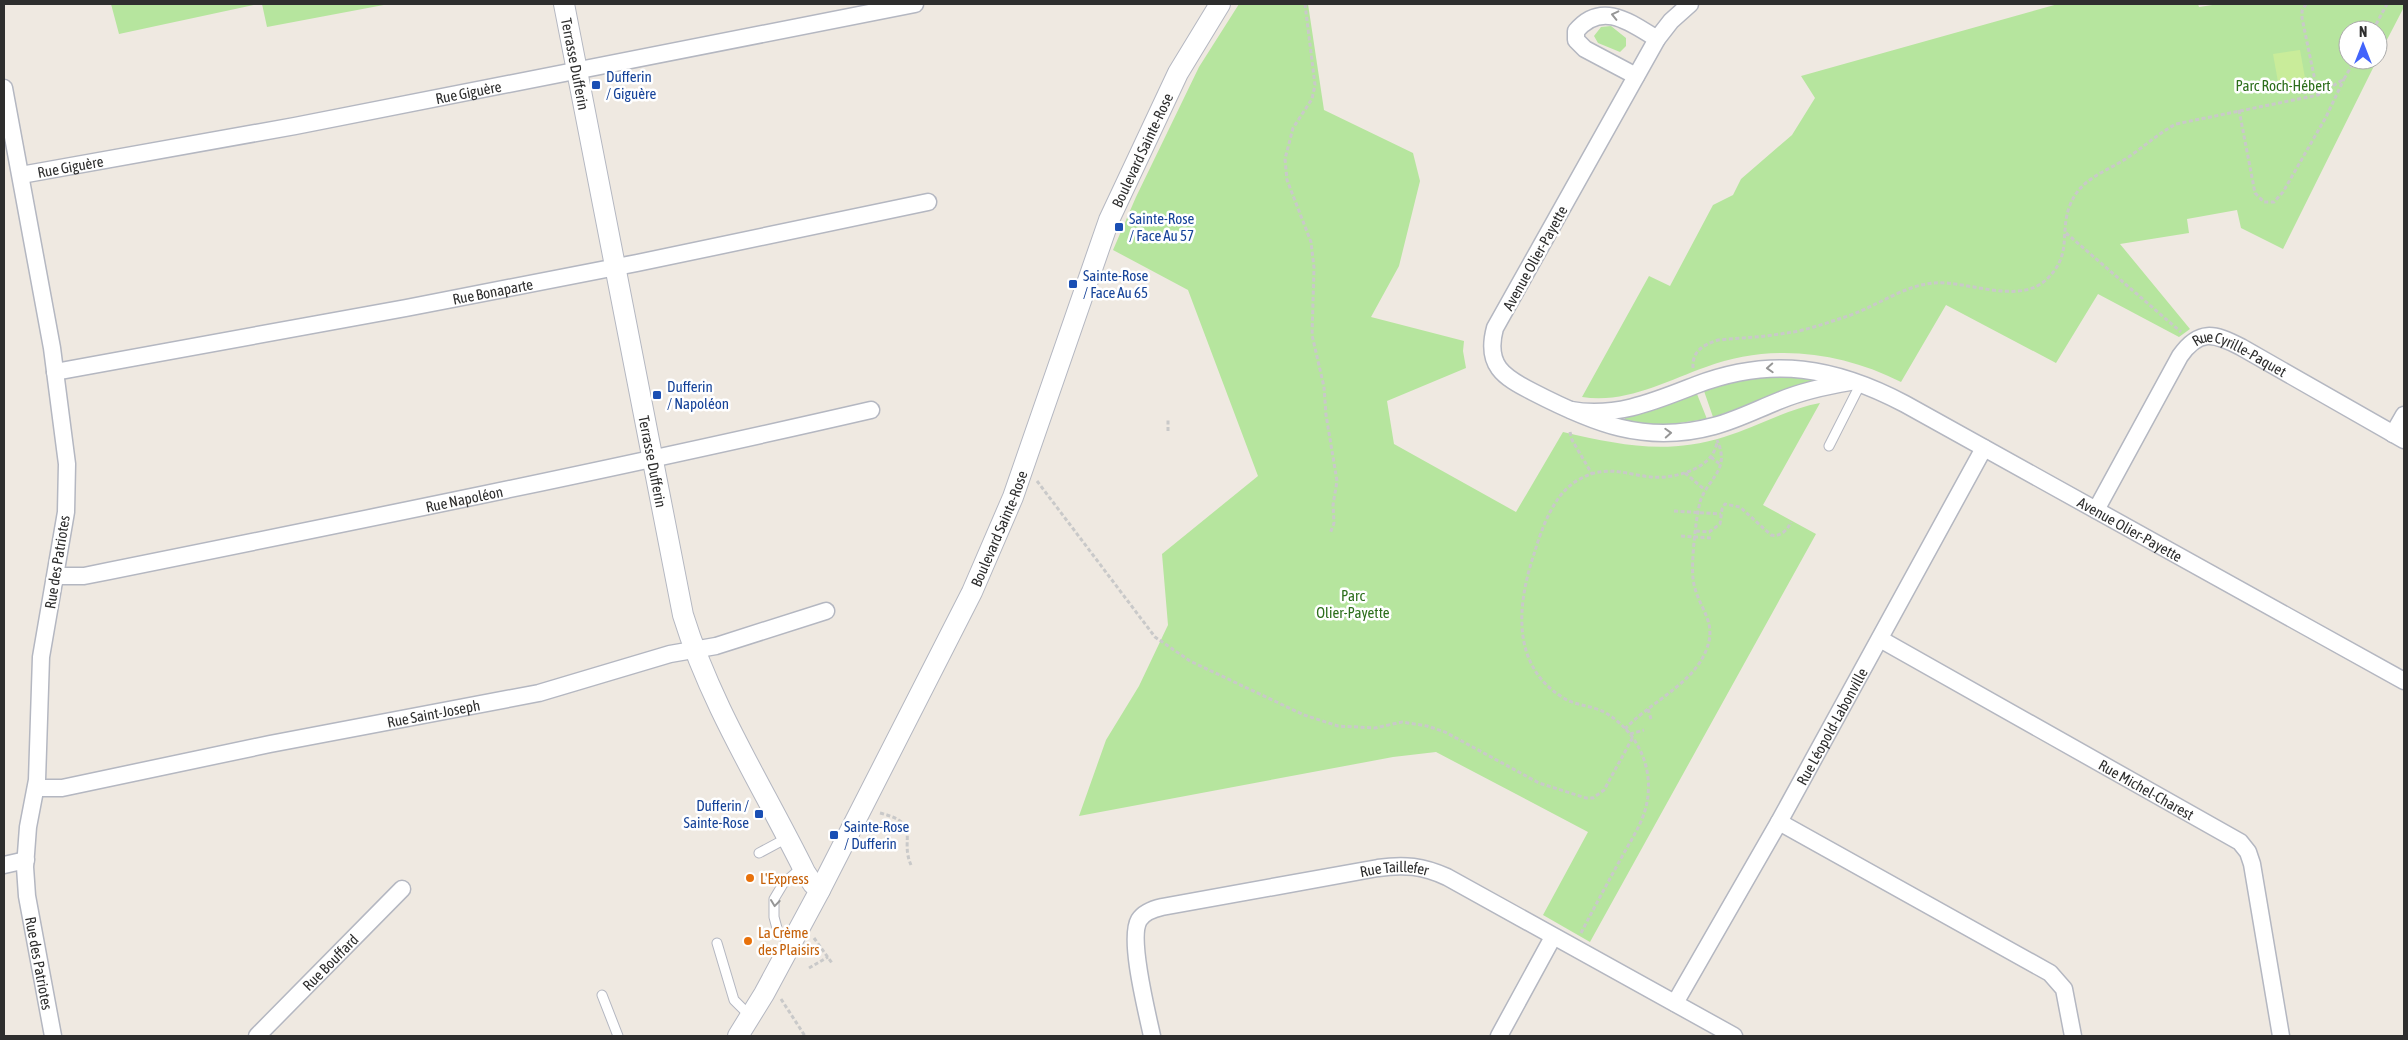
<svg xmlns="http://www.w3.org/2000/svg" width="2408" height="1040" viewBox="0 0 2408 1040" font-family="'Asap Condensed',sans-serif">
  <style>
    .green { fill: #b6e59e }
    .pitch { fill: #c9ec9a }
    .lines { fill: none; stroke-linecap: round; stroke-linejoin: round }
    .service-casing { stroke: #b4b7c1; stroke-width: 11 }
    .minor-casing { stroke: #b4b7c1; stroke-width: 19 }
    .tertiary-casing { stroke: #b4b7c1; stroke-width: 22 }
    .path { stroke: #c9c9c9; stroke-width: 3; stroke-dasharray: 4 2.5; stroke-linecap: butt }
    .service { stroke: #fff; stroke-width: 9 }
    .minor { stroke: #fff; stroke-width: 16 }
    .tertiary { stroke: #fff; stroke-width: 20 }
    .oneway { stroke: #969696 }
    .transit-dot { fill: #1a4fb4; stroke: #fff; stroke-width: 2 }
    .food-dot { fill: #e8710a; stroke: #fff; stroke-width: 2 }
    .labels { text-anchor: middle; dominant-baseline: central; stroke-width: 5; stroke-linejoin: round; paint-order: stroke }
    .street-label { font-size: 15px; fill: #2e2e2e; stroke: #fff }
    .transit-label { font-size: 15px; fill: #164399; stroke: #fff; text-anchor: start }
    .park-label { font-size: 15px; fill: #2c6e1b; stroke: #fff }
    .food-label { font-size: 15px; fill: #c56008; stroke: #fff; text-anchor: start }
  </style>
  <rect width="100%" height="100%" fill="#efe9e1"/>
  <path class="green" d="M111,4H258L119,34Z
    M262,4H389L267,27Z
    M1239,4H1308L1324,110L1413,153L1420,181L1399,266L1371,317L1464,341L1463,351L1466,368L1387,401L1394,444L1516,512L1563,432C1620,445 1666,455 1724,437C1756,427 1787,409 1820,403L1763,505L1816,534L1590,942L1543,915L1588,832L1436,752L1393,757L1079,816L1106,740L1139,686L1168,625L1162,554L1258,476L1188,290L1113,250L1136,197L1199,67Z
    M2058,4H2198L2199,7L2219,4H2404V7L2378,57V30H2348V60H2377L2283,249L2241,228L2237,210L2187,219L2189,233L2120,244L2190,329L2179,337L2098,294L2056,363L1946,305L1901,382C1840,351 1770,343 1706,367C1666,381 1626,404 1582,397L1649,276L1670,286L1713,205L1733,195L1741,179L1792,135L1815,98L1801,76Z
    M1611,26L1626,38V46L1620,52L1598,43L1594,36L1601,27Z
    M1770,375L1816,377V382L1713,417L1704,391L1735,381Z
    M1697,394L1707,419L1658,426L1624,422L1625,417L1654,410Z"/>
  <path class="pitch" d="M2300,50L2307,89L2280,93L2273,54Z"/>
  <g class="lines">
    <defs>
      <path id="service" d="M1829,446L1861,383
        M759,853L787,838
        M792,942L778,932L774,917V899L783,884L802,867
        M717,943L734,1000L751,1017
        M602,995L618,1036"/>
      <g id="minor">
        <path d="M1690,4L1671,21L1657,39L1495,328C1485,365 1503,377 1533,392C1593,423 1645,445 1714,426C1737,420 1758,409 1781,400C1803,391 1826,386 1850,382"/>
        <path d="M1636,76L1585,49L1576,40V31C1602,0 1631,23 1657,39"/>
        <path id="s1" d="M4,88L52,348L67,464L66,512L41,657L37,780L28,827L25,867L27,896L53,1036"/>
        <path id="s2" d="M21,175L295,126L915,4"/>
        <path id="s3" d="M55,372L406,308L637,263L928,202"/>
        <path id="s4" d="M1571,410C1616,418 1655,401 1696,385C1772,356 1835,367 1905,404L2404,681"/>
        <path d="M2393,434L2404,415"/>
        <path id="s5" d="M2096,510L2180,356C2199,329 2214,333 2241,347L2404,440"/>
        <path id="s6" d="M56,576H84C347,523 610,470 871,410"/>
        <path id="s7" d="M1880,639L2240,842L2248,852L2252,864L2281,1036"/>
        <path id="s8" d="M36,788H62L270,744L539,693L670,654L716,646L826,611"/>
        <path d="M1779,822L2050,973L2064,989L2073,1036"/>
        <path d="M4,865L26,860"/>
        <path id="s9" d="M1675,1003L1779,822L1984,448"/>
        <path id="s10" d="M257,1036L402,889"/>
        <path id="s11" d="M1152,1036C1147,1012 1128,939 1139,920C1144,912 1153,909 1162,907L1378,868C1404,864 1423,866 1447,877L1734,1036"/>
        <path d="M1499,1036L1553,937"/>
      </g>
      <g id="tertiary">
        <path id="s12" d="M564,4L683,615C711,706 763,787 805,872L813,884L820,890"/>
        <path id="s13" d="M738,1036L764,994L820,890L972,592L1013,497L1109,220L1178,73L1220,4"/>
      </g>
    </defs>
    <use href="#service" class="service-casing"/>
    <use href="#minor" class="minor-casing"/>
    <use href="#tertiary" class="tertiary-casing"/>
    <path class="path" d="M1305,4L1315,85L1312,99L1293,128L1285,159L1287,180L1311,242L1314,268L1312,335L1324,387L1326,415L1337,481L1333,505L1334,523L1330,534
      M2306,4L2302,11V18L2318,95
      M2373,30L2387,4
      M2303,90L2305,97
      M2239,110L2255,193L2264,202H2274L2283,192L2326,117L2344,79
      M2066,233L2181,332
      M1693,368C1692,351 1703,345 1718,340C1741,338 1764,337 1786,333C1805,331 1826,323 1845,317C1874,308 1902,286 1933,283C1967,280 2019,306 2047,279C2073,254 2059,233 2070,205C2081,177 2107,172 2130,156C2146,145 2159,133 2176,124L2318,95L2344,79L2355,60
      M1168,431V419
      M1570,432L1572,440L1592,474
      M1711,457L1721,465
      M1685,473L1705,490
      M1037,481L1155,637L1190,661L1304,715L1338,726L1375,728L1402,722L1427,726L1445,732L1539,783L1586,798H1593L1604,790L1633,737
      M1674,511L1721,514
      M1696,531L1709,532L1720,524L1722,509L1725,504L1740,507L1771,535C1780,537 1787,531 1791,522
      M1681,536L1711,538
      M1648,709L1651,719
      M1625,729C1647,705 1688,686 1703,657C1722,621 1696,609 1693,578C1691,562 1696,517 1700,502C1708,477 1731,471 1717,440
      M1630,734L1644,730
      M880,813C923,824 899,838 911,865
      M1581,933C1595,906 1609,880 1624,853C1633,837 1644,820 1647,802C1654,766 1636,730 1604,712C1591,705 1575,706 1562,697C1511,665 1517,605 1534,554C1542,528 1554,492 1580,479C1612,461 1635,480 1665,477C1685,475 1715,465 1717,441
      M814,938L832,963
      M809,968L828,957
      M781,999L805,1036"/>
    <use href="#service" class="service"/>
    <use href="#minor" class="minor"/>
    <use href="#tertiary" class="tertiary"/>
  </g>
  <defs><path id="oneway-chevron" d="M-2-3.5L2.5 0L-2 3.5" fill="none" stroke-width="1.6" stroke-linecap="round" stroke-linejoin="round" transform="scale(1.25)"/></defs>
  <g class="oneway">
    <use href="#oneway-chevron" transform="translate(1615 15) rotate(-167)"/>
    <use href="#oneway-chevron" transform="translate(1770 368) rotate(177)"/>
    <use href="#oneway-chevron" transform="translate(1668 433) rotate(-3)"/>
    <use href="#oneway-chevron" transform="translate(775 903) rotate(97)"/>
  </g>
  <g class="transit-dot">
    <rect x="591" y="80" width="10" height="10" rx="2.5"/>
    <rect x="1114" y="222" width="10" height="10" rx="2.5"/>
    <rect x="1068" y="279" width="10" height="10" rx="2.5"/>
    <rect x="652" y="390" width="10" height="10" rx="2.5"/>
    <rect x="754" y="809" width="10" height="10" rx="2.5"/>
    <rect x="829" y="830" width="10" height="10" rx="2.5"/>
  </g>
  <g class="food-dot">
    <circle cx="750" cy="878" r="5"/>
    <circle cx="748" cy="941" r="5"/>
  </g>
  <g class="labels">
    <g class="street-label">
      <text stroke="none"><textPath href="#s12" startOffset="61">Terrasse Dufferin</textPath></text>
      <text stroke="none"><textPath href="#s2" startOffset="455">Rue Giguère</textPath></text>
      <text stroke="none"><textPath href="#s13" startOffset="976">Boulevard Sainte-Rose</textPath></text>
      <text stroke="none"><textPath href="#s2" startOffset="50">Rue Giguère</textPath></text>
      <text transform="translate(1535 258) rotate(-61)">Avenue Olier-Payette</text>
      <text stroke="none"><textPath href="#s3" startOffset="445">Rue Bonaparte</textPath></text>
      <text stroke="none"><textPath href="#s5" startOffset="246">Rue Cyrille-Paquet</textPath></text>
      <text stroke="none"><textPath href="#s12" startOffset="466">Terrasse Dufferin</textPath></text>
      <text stroke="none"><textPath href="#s6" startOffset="416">Rue Napoléon</textPath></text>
      <text stroke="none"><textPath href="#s13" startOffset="571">Boulevard Sainte-Rose</textPath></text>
      <text stroke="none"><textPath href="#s4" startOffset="604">Avenue Olier-Payette</textPath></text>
      <text transform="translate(57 562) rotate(-81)">Rue des Patriotes</text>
      <text stroke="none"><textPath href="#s8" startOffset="405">Rue Saint-Joseph</textPath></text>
      <text stroke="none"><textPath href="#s9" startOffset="318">Rue Léopold-Labonville</textPath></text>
      <text stroke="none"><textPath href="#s7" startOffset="306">Rue Michel-Charest</textPath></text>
      <text stroke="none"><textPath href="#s11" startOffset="381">Rue Taillefer</textPath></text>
      <text stroke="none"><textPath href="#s10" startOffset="104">Rue Bouffard</textPath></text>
      <text stroke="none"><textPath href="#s1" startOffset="885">Rue des Patriotes</textPath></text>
    </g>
    <g class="transit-label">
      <text x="606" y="76">Dufferin<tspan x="606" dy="17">/ Giguère</tspan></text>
      <text x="1129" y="218">Sainte-Rose<tspan x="1129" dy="17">/ Face Au 57</tspan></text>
      <text x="1083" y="275">Sainte-Rose<tspan x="1083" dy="17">/ Face Au 65</tspan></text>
      <text x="667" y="386">Dufferin<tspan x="667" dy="17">/ Napoléon</tspan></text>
      <text x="749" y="805" text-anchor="end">Dufferin /<tspan x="749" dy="17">Sainte-Rose</tspan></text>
      <text x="844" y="826">Sainte-Rose<tspan x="844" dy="17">/ Dufferin</tspan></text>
    </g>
    <g class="park-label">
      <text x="2283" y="85">Parc Roch-Hébert</text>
      <text x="1353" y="595">Parc<tspan x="1353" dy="17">Olier-Payette</tspan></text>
    </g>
    <g class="food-label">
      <text x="760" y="878">L'Express</text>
      <text x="758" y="932">La Crème<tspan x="758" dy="17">des Plaisirs</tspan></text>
    </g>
  </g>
  <rect width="2408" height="1040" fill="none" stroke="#2e2e2e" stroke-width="10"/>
  <g transform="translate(2363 45)"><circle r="24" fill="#ffffff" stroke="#ababab"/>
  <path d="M0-4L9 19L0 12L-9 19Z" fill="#4264fb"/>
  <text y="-8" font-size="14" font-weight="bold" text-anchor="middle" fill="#2e2e2e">N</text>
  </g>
</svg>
